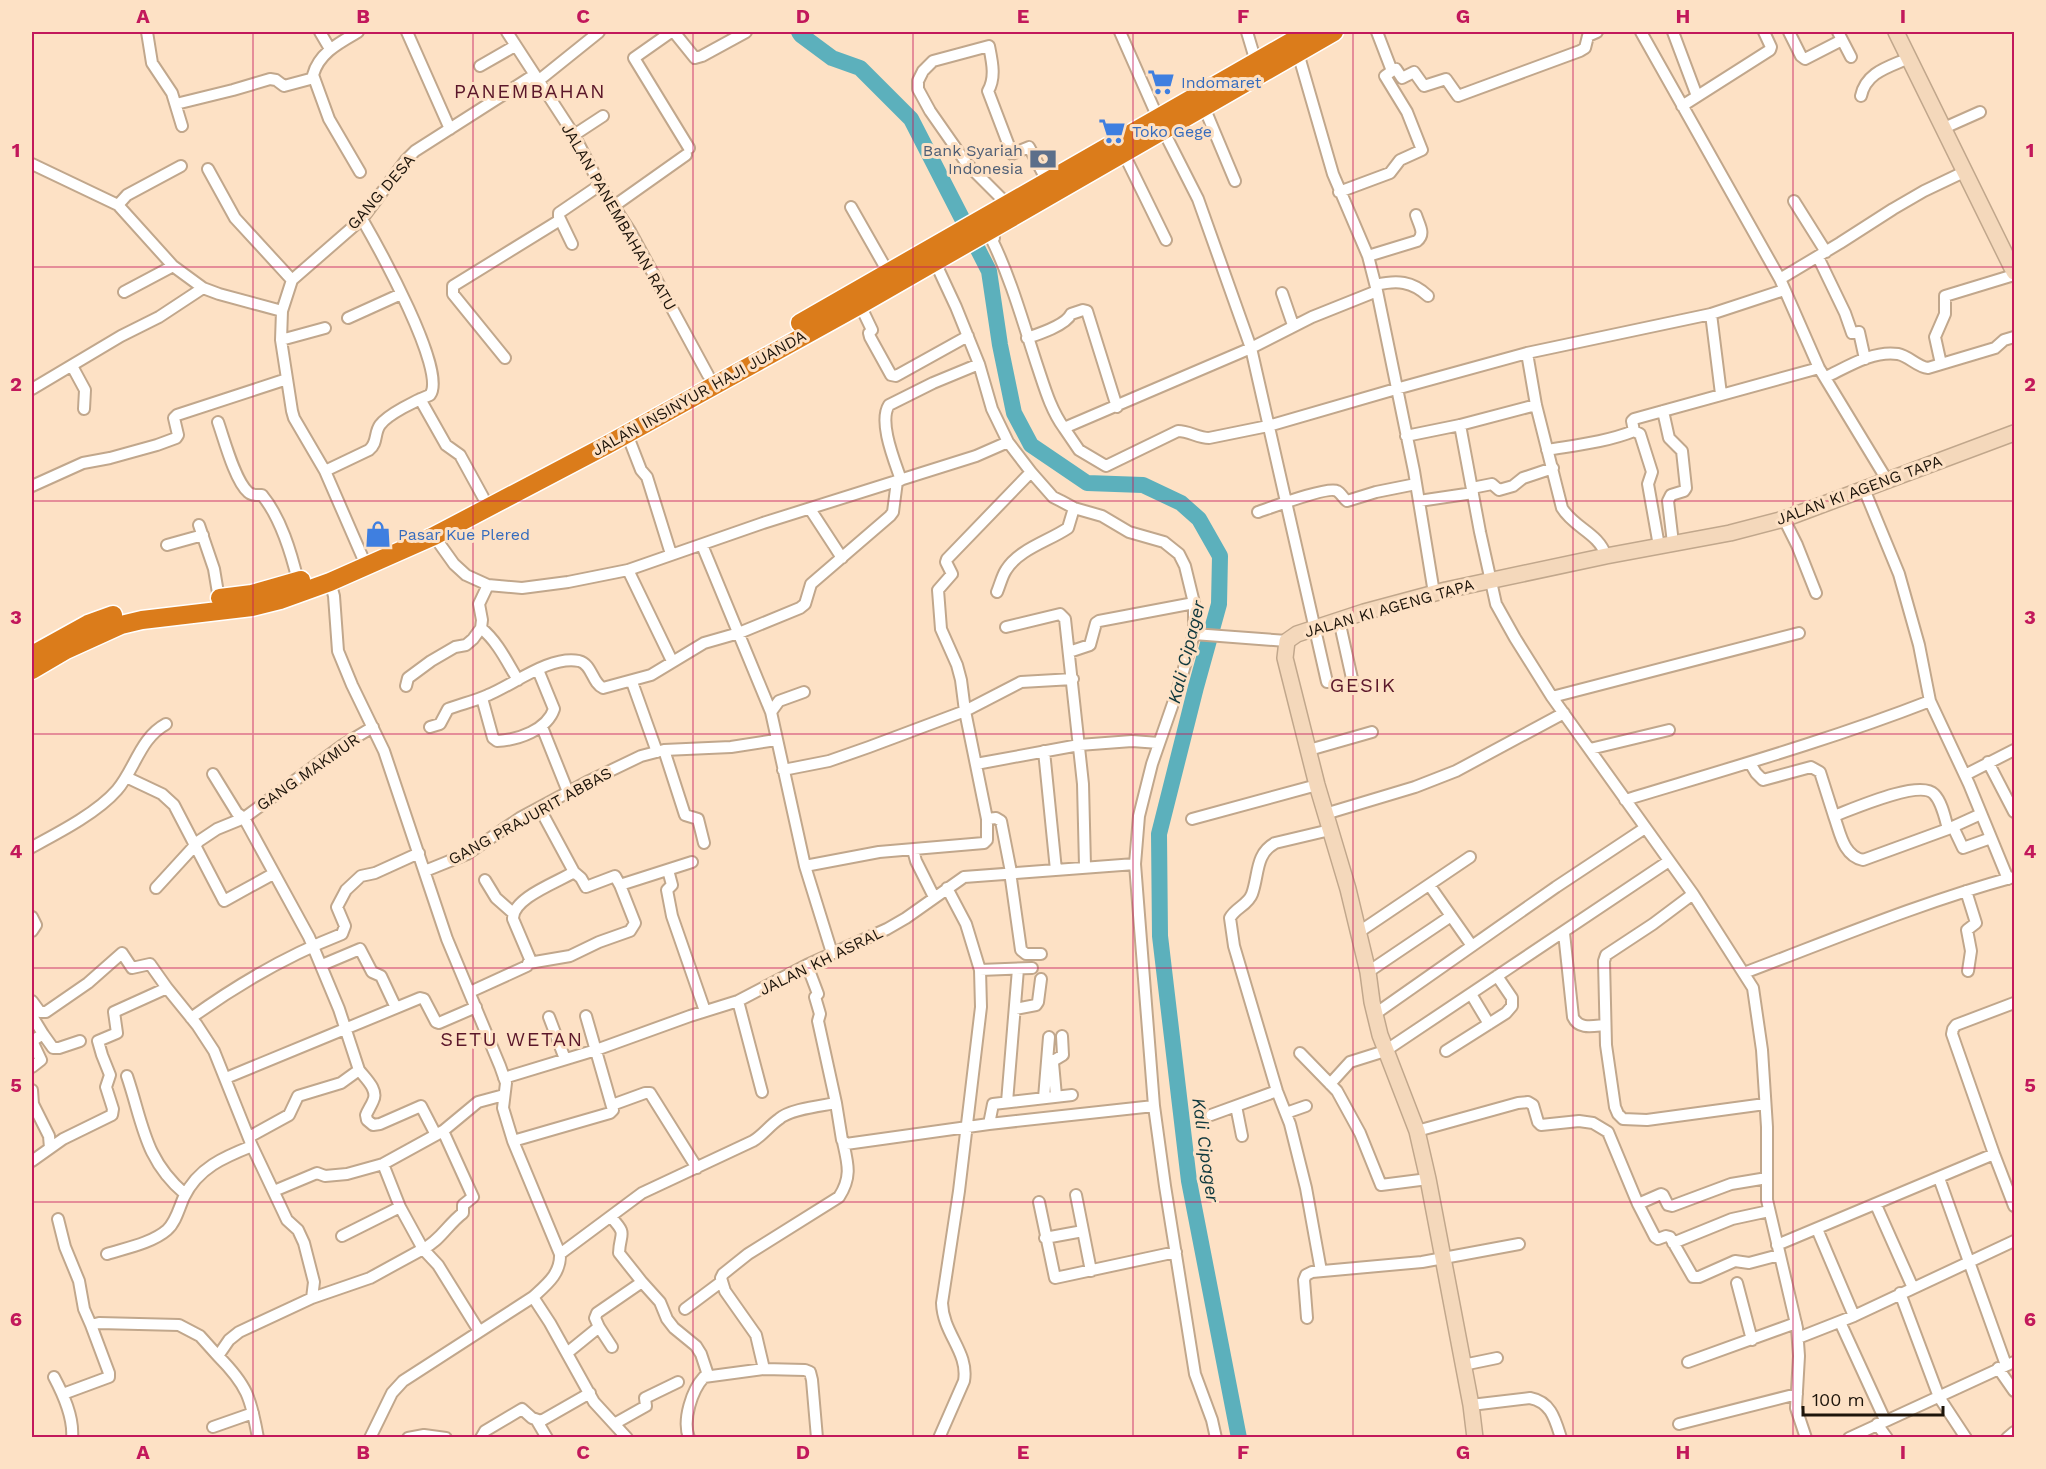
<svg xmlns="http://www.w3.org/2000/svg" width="2046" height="1469" viewBox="0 0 2046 1469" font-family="'Work Sans',sans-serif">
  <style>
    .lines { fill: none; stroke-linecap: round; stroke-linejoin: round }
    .river { stroke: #5cb0bc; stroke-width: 16 }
    .street-casing { stroke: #c1a78c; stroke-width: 14 }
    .secondary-casing { stroke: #c1a78c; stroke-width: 18 }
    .highway-casing { stroke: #fff; stroke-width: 21 }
    .street { stroke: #fff; stroke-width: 10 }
    .secondary { stroke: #f4d8bb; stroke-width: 15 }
    .highway { stroke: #db7c1b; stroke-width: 18 }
    .grid { fill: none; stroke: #c2185b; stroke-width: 1.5; stroke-opacity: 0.55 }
    .labels { text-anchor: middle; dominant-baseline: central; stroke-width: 6; stroke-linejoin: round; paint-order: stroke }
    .shop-label { font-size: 16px; fill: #366cbe; stroke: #fde1c5; text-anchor: start }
    .service-label { font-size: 16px; fill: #4e5e75; stroke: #fde1c5; text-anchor: end }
    .street-label { font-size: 16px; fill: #1d140a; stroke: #fde1c5 }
    .water-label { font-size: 18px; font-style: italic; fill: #0f383d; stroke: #fde1c5 }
    .quarter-label { font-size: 20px; letter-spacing: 1.5px; fill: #5b172a; stroke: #fde1c5 }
    .neatline { fill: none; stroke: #c2185b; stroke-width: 2 }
    .grid-label { font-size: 20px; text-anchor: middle; font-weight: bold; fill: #c2185b }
  </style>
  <rect width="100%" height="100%" fill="#fde1c5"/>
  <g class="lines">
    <path class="river" d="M799,32L801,35L832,58L860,68L911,119L989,271L1000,345L1014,413L1031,445L1087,483L1143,485L1181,503L1199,519L1220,556L1219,604L1196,687L1159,834L1160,936L1189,1181L1239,1438"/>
    <defs>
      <path id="street" d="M147,32L152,63L172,93L182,126
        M320,32L330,49
        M358,32C339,43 319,53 313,75L329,119L360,172
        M407,32L450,129
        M507,32L574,135L600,185L630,231L708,375
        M671,32L634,58L689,148
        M674,32L695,58L702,56L746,32
        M1120,32L1158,118
        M1247,32L1256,62
        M1641,32L1780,279L1819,368L1887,480
        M1673,32L1697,96
        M1789,32L1801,56L1805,59L1842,40
        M1838,32L1851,57
        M1298,53L1333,174L1368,256L1377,291L1414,471L1434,593
        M480,66L515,46
        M1392,71L1396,69L1402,78L1414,72L1424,86L1446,79L1458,96L1580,51L1585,48L1588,36L1597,32
        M538,81L599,32
        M1861,96C1866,72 1889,67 1909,58
        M176,104L233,90L270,79L276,80L284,86L314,78
        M1682,106L1770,50L1771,47L1764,32
        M1204,107L1235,181
        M1944,128L1980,112
        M1163,130L1198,199L1251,348L1327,682
        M574,135L603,116
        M1123,152L1166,240
        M32,164L118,205L173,266L203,288L219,294L282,311
        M208,169L235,218L292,280
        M1339,192L1390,173L1400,160L1422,150L1407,112L1385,76L1392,71L1377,32
        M1794,201L1826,252
        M1007,204L967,164L930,111L918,89V81L923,71L933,61L989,46C992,61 996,78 988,91L1012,154L1029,147L1047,181
        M118,205L127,195L181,166
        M614,206L686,155
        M851,207L888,272
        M994,238L992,240C1012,281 1024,326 1038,368C1045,389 1051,410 1064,428L1251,348L1312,317L1377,291
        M572,244L559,217V213L600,185
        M1368,256L1417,241C1426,234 1419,225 1416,215
        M1818,257L1845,313L1852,333L1859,332L1865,359
        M935,262L956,307L979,364L992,409L1008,442
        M1780,279L1840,243L1893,209L1924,191L1966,171
        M1376,285C1397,280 1412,281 1428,296
        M124,292L173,266
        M1282,293L1293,325
        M860,305L872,330L869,333L870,337L891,375L896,376L968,336
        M1711,314L1721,394
        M348,318L401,294
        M1027,338C1039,334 1066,325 1071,314L1083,310L1087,311L1117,407
        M281,340L325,328
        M1527,353L1536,405L1562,508C1574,528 1599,533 1606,556
        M505,358L453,294V286L560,220
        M1941,364L1935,337L1945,314V296L2014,275
        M72,366L85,390L84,409
        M1826,377C1847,367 1873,350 1898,354C1909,356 1917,367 1928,368L1995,348L2004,340L2014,337
        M32,389L121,336L159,317L203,288
        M420,399L446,445L460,455L483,497
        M1663,411L1669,438L1682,451L1686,488L1684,491L1671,495L1668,501L1673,543
        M218,422C224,439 235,481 248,492C252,496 257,495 262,495C281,518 291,552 298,581
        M1460,425L1480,532L1496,604L1515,638L1552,697L1693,894L1753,988L1762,1050L1767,1127V1200L1797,1328L1799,1356L1796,1408L1806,1438
        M1064,428L1079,450L1106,466L1178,431C1189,431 1198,438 1209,438L1268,426L1396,389L1527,353L1711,314L1784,290
        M1634,431L1640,434L1652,472L1648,484L1659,546
        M627,434L641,470L647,477L671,554
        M1406,436L1460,425L1536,405
        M1547,450C1577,445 1606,442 1634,431L1632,421L1634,419L1819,368
        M325,471L369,450C378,443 374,433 380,425C388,414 417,400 430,395C448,372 377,245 362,219
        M901,480C895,462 878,422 889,405L933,383L979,364
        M32,486L83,463L110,458L157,445L176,438L178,435L174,418L177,415L287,379
        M1472,488L1492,484L1499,490L1513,486L1523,478L1553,468
        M1864,489L1899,574L1919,645L1930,701L1969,784L2008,879
        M1419,501L1473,493
        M810,509L842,558
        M1258,512C1270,508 1328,486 1337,491C1341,493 1344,499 1347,501L1376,492L1416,484
        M1784,519L1797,545L1816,593
        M199,525L214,569L219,599
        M434,536L454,564L466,575L488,585L522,588L568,582L628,570L763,523L976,456L1008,442L1031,472L1053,497L1061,501L1074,508L1102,516L1129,532L1164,542L1179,554L1185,566L1194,603V634L1178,689L1152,764L1139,816L1135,864L1154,1106L1165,1186L1195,1374L1212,1420L1216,1438
        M167,545L203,535
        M702,545L771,712L805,866L832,953
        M362,556L325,471L294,418L292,411L281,340L282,311L292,280L362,219L406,160L415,151L534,75
        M628,570L672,661
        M330,582L334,596L338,651L352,685L384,751L447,939L500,1066L506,1083L503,1108L513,1141L560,1254C561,1274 546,1285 533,1297L403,1381L392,1393L370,1438
        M997,592C1000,585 1002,576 1006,570C1019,549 1049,541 1068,528L1074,508
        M1339,620L1353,683
        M1006,627L1060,614L1065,619L1083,784L1085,866
        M481,628C498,642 507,662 518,680
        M1194,634L1287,641
        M1069,652L1090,645L1096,623L1099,621L1194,603
        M632,682L657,752
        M406,686L408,678L431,661L455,647L466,645L473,639L481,628L482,620L479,604L488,585
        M1552,697L1799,633
        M482,698L493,738L497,741C518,740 547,730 554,709L538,670
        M771,712L779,701L804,692
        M430,727L440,724L448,709C461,704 475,701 488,695C513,685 550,655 579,661C592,664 592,683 603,688L651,675L704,643L739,633L800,608L805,604L811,584L890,516L893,512L897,481
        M542,727L568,792
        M1590,749L1669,730
        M664,750L685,815L698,819L704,843
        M1309,750L1372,732
        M1044,751L1056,870
        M1988,762L2014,812
        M1750,763L1756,773L1763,780L1811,767L1820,772L1834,816
        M976,764L1079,745L1132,741L1159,743
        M783,770L829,761L869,747L965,711L1021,682L1073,679
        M213,774L237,813L244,818L309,937L339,1009L359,1070L341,1083L298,1096L289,1115L249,1137
        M1965,775L2014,750
        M126,777L162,794L174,805L224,901L273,874
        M1625,800C1727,769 1830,740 1930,701
        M1325,814L1415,787L1456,771L1564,713
        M987,819L996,818L1001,821L1011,872
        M1192,819L1317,785
        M1953,827L1963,848L1991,838
        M1948,829C1945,818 1942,802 1934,794C1920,779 1853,809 1834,816C1840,832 1843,856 1863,860L1948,829L1981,814
        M32,847C58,833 97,813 117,790C135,769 140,738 166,724
        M913,850L916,861L934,897
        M805,866L879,852L984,843L987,840V819L965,711L961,680L957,665L941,629L938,590L952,574L946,562L947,559L1031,472
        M668,870L672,885L667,890L672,916L705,1011
        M425,871L467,854L520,818L589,781L641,756L664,750L731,747L776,740
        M574,872L581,878L586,887L615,876L620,885
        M1010,872L1021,950L1026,954H1041
        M485,880L496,898L513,913
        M1430,886L1451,916
        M156,888L199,841L217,829L244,818L343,745L373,727
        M1966,891L1976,923L1967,930L1971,951L1968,971
        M1693,894L1653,924L1606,955L1604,961L1606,1045L1615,1107L1618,1114L1623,1119L1647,1120L1765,1104
        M32,917L36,925L32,931
        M1359,932L1470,857
        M1564,933L1573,1017C1579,1030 1593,1026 1605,1025
        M529,963L570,956L599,942L630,931L635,923L620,885L692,862
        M322,965L360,949L372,972L381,976L396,1008
        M807,965L818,994L815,997L820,1014L818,1021L836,1103
        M980,970L1032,968
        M1368,972L1451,916L1472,946
        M1744,973C1834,939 1922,902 2014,877
        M470,992L527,966L530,959L513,919C512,898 558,882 574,872L540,809
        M1471,994L1489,1024
        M32,1001L40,1012H46L88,983L122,953L132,968L150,964L167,988
        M738,1001L762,1092
        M2014,1003L1956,1025L1953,1029L1952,1034L1994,1154L2014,1206
        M35,1006L32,1016L43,1034
        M1015,1009L1036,1005L1038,1002L1041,979
        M1375,1014L1556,887L1645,828
        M549,1017L565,1059
        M191,1018C238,984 288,955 342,934L345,926L337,907L346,890L361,876L375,873L419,853
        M1446,1051L1506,1013L1512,1006V998L1497,976
        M1300,1053L1337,1091L1360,1133L1381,1185L1428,1179
        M32,1067L41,1060L32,1041L43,1034L53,1048H59L80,1041
        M359,1070C365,1078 379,1090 373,1101C371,1106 368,1110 366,1115L367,1120L373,1125L380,1124L421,1106L436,1135
        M127,1076C143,1123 144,1159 185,1194
        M226,1078C290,1051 356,1025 420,998L424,999L436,1022L439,1023L476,1007
        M504,1078L596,1050L690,1016L738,1001L807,965L887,929L906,918L964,877L1135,864
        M1330,1084L1350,1062L1385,1051L1669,861
        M32,1090L33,1104L49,1136L50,1148
        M1056,1096L1053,1063V1061L1063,1055L1062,1036
        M1044,1098L1049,1037
        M1007,1102L1018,969
        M612,1105L645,1093H650L697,1168
        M1236,1106L1242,1136
        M1286,1113L1306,1106
        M1211,1115L1277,1091
        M989,1124L993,1104L1072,1095
        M443,1131L473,1197L463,1205V1213C448,1224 440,1241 423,1249L438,1265L479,1331
        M1417,1131L1518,1103L1528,1102L1533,1105L1538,1122L1541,1125L1579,1121L1593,1123L1608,1132L1638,1204L1655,1237L1658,1239L1666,1236L1670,1237L1693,1277H1699L1735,1261L1749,1263L1779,1255
        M513,1141L610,1113L613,1110L586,1016
        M32,1161L63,1139L112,1115L113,1109L106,1087L110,1075L102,1055L98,1041L117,1033L114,1012L167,988L197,1025L214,1051L252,1146L287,1220L298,1230L304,1243L314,1282L312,1298L239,1332L229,1340L218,1356C247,1385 251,1398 258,1438
        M1939,1178L2006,1365
        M274,1191L317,1173L325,1176L347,1174L383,1164L443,1131L478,1102L504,1095
        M1076,1195L1091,1271
        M1039,1202L1055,1278L1176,1252
        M1638,1204L1661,1194L1663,1195L1668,1205L1672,1206L1731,1184L1767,1178
        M1876,1205L1913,1288
        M58,1219L65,1247L79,1281L84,1309L91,1325L99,1323L179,1325L200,1336L218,1356
        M1817,1229L1854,1316
        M342,1236L400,1207L383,1164
        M1045,1238L1083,1231
        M1673,1243L1732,1219L1769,1211
        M1777,1245L1994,1154
        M107,1254C126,1248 152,1243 167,1230C176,1222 179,1208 184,1197C198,1168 224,1157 252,1146
        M560,1254L642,1193L753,1141C763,1135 769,1126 779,1119C790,1109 821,1106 836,1103L842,1140L846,1144L989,1124L1154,1106
        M1321,1271L1306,1188L1290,1124L1277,1091L1234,946L1230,918C1235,908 1248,905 1252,894C1259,875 1255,854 1275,843L1330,830
        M642,1282L660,1302L667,1319L674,1328L696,1346L701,1354L708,1375
        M1737,1283L1752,1340
        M1900,1293L1939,1397L1966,1438
        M533,1297L550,1323L594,1402L627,1438
        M312,1298L370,1278L423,1249L400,1207
        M685,1309L721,1282
        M1307,1318L1304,1280L1306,1275L1312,1272L1422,1262L1519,1244
        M1840,1322L1885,1420
        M599,1327L612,1347
        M1798,1338L1854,1316L2014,1241
        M567,1353L599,1327L595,1318L597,1313L642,1282L619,1253C620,1231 628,1236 611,1217
        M1688,1362L1796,1323
        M1463,1365L1497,1358
        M1998,1368L2014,1391
        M764,1369L805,1370L810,1372L812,1380L817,1438
        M54,1377C63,1394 74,1417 72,1438
        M63,1394L109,1377V1373L91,1325
        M1471,1405L1530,1398C1551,1402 1555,1419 1561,1438
        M537,1421L547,1438
        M614,1424L646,1406L645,1398L678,1382
        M1679,1424L1797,1394
        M1877,1424L1887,1438
        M213,1427L253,1413
        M408,1438L424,1435L446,1438
        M481,1438L485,1431L522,1409L532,1418L541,1421L590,1393
        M689,1438C682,1420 692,1390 704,1377L764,1369L756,1335L725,1291L721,1278L723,1274L748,1254L839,1197C852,1177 848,1164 843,1142
        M939,1438L964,1381C969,1352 943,1334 942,1303L959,1191L981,1007L980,970L966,924L947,888
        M1849,1438L2014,1362
        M2007,1438L2014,1432"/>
      <path id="secondary" d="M1896,32L2014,272
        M1475,1438L1471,1405L1428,1179L1417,1131L1380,1035L1372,1002L1368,972L1348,889L1317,785L1285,658L1287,641L1297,634L1364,612L1446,590L1606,556L1730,533L1784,519L2014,433"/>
      <path id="highway" d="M800,323L1308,32
        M220,598L252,594L301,580
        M32,655L88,624L113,615
        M32,670L66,650L121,625L142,620L252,607L280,600L330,582L434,536L607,445L860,305L1334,32"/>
    </defs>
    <use href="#street" class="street-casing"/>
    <use href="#secondary" class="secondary-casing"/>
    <use href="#highway" class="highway-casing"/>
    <use href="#street" class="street"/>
    <use href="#secondary" class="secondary"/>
    <use href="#highway" class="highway"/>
  </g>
  <path class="grid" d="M253,32V1438M473,32V1438M693,32V1438M913,32V1438M1133,32V1438M1353,32V1438M1573,32V1438M1793,32V1438M32,267H2014M32,501H2014M32,734H2014M32,968H2014M32,1202H2014"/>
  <defs>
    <symbol id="supermarket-bare" viewBox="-9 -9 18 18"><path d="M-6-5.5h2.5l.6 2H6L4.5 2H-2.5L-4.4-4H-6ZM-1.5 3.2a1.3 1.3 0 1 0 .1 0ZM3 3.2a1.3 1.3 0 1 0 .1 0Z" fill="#3f7fe0" stroke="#fde1c5" stroke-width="2.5" paint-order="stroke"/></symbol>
    <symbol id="bank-bare" viewBox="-9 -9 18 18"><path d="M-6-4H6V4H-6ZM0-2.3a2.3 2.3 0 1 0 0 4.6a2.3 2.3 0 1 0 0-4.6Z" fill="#5c6f8a" stroke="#fde1c5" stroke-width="2.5" paint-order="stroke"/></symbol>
    <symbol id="shop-bare" viewBox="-9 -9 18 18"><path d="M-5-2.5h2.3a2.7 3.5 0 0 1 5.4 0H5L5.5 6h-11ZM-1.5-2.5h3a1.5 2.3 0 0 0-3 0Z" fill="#3f7fe0" stroke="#fde1c5" stroke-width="2.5" paint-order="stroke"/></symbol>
  </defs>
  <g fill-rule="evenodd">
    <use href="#supermarket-bare" x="1142" y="63" width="38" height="38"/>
    <use href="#supermarket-bare" x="1093" y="112" width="38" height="38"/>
    <use href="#bank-bare" x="1024" y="140" width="38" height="38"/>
    <use href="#shop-bare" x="359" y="515" width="38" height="38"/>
  </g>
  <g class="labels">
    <g class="shop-label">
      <text x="1181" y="82">Indomaret</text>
      <text x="1132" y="131">Toko Gege</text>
      <text x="398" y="534">Pasar Kue Plered</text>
    </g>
    <g class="service-label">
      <text x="1023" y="150">Bank Syariah<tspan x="1023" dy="18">Indonesia</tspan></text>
    </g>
    <g class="street-label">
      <text transform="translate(381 192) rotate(-49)">GANG DESA</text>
      <text transform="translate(619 217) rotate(60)">JALAN PANEMBAHAN RATU</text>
      <text transform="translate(699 393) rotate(-29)">JALAN INSINYUR HAJI JUANDA</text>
      <text transform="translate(1859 490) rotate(-20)">JALAN KI AGENG TAPA</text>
      <text transform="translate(1389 608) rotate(-16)">JALAN KI AGENG TAPA</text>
      <text transform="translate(308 772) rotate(-35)">GANG MAKMUR</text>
      <text transform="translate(530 816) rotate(-29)">GANG PRAJURIT ABBAS</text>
      <text transform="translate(821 961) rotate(-26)">JALAN KH ASRAL</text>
    </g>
    <g class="water-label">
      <text transform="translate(1186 652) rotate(-76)">Kali Cipager</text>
      <text transform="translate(1206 1150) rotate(82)">Kali Cipager</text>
    </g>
    <g class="quarter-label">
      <text x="530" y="91">PANEMBAHAN</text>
      <text x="1363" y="685">GESIK</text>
      <text x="512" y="1039">SETU WETAN</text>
    </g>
  </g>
  <rect width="2046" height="1469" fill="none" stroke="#fde1c5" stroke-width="66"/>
  <path d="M1803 1406v9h140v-9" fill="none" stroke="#1d140a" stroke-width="3"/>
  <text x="1812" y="1406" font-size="18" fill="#1d140a" stroke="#fde1c5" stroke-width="4.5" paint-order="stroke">100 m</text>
  <rect x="33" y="33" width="1980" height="1403" class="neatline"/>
  <g class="grid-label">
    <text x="143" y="23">A</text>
    <text x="363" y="23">B</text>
    <text x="583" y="23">C</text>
    <text x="803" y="23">D</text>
    <text x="1023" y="23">E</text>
    <text x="1243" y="23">F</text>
    <text x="1463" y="23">G</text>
    <text x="1683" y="23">H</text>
    <text x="1903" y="23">I</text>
    <text x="16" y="157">1</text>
    <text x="2030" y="157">1</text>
    <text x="16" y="391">2</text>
    <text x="2030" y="391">2</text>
    <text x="16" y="624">3</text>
    <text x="2030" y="624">3</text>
    <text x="16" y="858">4</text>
    <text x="2030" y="858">4</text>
    <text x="16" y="1092">5</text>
    <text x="2030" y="1092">5</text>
    <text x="16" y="1326">6</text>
    <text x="2030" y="1326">6</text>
    <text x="143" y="1459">A</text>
    <text x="363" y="1459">B</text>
    <text x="583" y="1459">C</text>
    <text x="803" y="1459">D</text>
    <text x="1023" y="1459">E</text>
    <text x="1243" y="1459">F</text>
    <text x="1463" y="1459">G</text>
    <text x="1683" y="1459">H</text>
    <text x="1903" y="1459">I</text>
  </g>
</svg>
